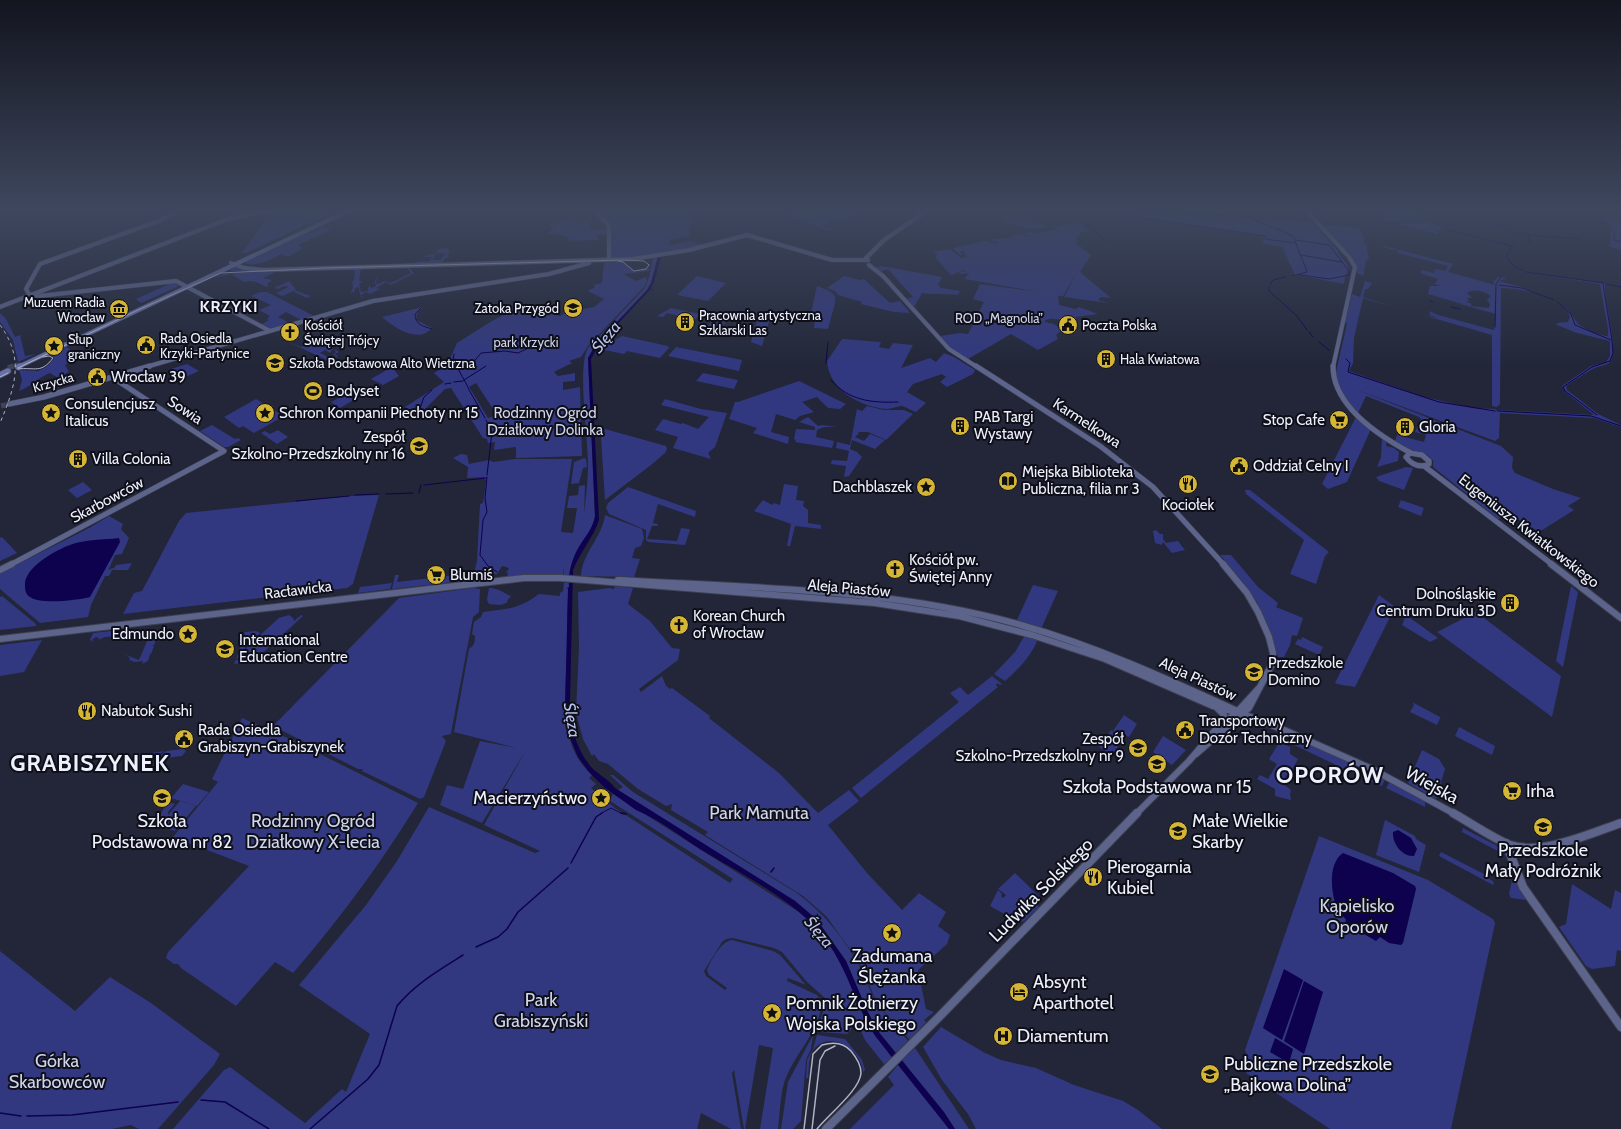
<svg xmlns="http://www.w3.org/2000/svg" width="1621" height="1129" viewBox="0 0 1621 1129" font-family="Cabin,sans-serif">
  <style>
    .green { fill: #313880; fill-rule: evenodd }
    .water { fill: #0e014e }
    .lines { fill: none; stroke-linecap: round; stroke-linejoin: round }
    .stream-far1 { stroke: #0e014e; stroke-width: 1 }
    .stream { stroke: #0e014e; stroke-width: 1.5 }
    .secondary-tunnel { stroke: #404456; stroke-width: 5; stroke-dasharray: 5 2.5; stroke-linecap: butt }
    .primary-tunnel-far1 { stroke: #404456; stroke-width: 4; stroke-dasharray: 4 2; stroke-linecap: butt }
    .primary-tunnel { stroke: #404456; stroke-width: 5.5; stroke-dasharray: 5.5 2.5; stroke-linecap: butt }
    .secondary-far3-casing { stroke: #3e4050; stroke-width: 5 }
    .secondary-far2-casing { stroke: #3e4050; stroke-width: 6 }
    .secondary-far1-casing { stroke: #3e4050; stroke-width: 8 }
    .secondary-casing { stroke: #3e4050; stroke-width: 10 }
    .primary-far1-casing { stroke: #3e4050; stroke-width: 5 }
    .primary-casing { stroke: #3e4050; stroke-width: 7 }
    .secondary-far3 { stroke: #5d648b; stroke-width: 4 }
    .secondary-far2 { stroke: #5d648b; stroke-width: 5 }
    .secondary-far1 { stroke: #5d648b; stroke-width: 6 }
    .secondary { stroke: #5d648b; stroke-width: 8 }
    .primary-far1 { stroke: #6771a8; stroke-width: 4 }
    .primary { stroke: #6771a8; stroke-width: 5.5 }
    .tram-far1 { stroke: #b1b5c3; stroke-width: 1 }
    .tram { stroke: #b1b5c3; stroke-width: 1.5 }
    .rail { stroke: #b1b5c3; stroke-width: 1; stroke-dasharray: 3.5 3.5; stroke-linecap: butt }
    .labels { text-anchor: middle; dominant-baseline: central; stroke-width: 4; stroke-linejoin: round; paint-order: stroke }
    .far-poi-label { font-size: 13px; fill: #edf0fd; stroke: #0e0f18; text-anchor: start }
    .far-park-label { font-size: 13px; fill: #d0d5ec; stroke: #0e0f18 }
    .far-street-label { font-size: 13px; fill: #edf0fd; stroke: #0e0f18 }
    .poi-label { font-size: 15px; fill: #edf0fd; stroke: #0e0f18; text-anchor: start }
    .street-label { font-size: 15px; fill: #edf0fd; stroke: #0e0f18 }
    .park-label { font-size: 15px; fill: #d0d5ec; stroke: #0e0f18 }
    .far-district-label { font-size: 16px; font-weight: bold; letter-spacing: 1px; fill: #edf0fd; stroke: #0e0f18 }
    .water-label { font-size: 16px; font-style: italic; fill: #bcc6f1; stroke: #0e0f18 }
    .near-street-label { font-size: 18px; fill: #edf0fd; stroke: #0e0f18 }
    .near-poi-label { font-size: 18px; fill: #edf0fd; stroke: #0e0f18; text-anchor: start }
    .near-park-label { font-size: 18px; fill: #d0d5ec; stroke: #0e0f18 }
    .near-district-label { font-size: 23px; font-weight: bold; letter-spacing: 1px; fill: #edf0fd; stroke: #0e0f18 }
  </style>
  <rect width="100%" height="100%" fill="#222638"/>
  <path class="green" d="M284,210H338L246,253H242L270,213Z
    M353,210L275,248L307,232L311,233L324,227L331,230L298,245L303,248L288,257L281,254C272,259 255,268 245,263L250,260Z
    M596,210H684L691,215H687L696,222L688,227L690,236L670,240L669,245L692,241L701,245L644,257L610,258V226Z
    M776,210H860L842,223L832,219L822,226L829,229L833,228L829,231Z
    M1383,210C1395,210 1411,209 1422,216V219L1421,220L1422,221L1389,222L1385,221Z
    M1137,212L1247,217L1262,225L1264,224L1261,222L1262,221L1255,218L1312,222L1339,252H1337L1347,264L1349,269L1345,277L1344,284L1303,276L1300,274L1295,275L1282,247L1263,244L1264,236L1120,214Z
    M1008,216L1049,226L1033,229L1003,222Z
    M570,218L577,224L588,221L592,230L608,229V234L597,235L598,240L571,241L566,236L548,233L554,227L547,226Z
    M1605,218H1612L1621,221V250L1610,247L1611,226Z
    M1428,222L1441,227L1437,234L1397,224Z
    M1074,223L1081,224L1089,231L1081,233L1076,239L1077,244L1091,255L1080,272L1111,298L1213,277L1111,298L1101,297L1098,300L1108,303L1064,297L1078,270L1063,296H1058L1059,305L1076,309L1079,307L1098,314L1076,317L1073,319L1072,322C1061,322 1058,316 1045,320V322L1054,324L1062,330L1056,335L1058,339L1038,350L1011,334L968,359L949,346L940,336L960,333L968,334L984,302L973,299L980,284L1038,292L965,279L969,273L958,274L962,271L966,272L964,270L951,275L935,257L938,254L932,252L950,249L961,258L967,257L963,251L960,252L963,255H960L953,248L984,241L997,244L998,242L989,240C1003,237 1016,239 1029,235L1013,238L1011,236L1031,232L1035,234L1058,229L1056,227Z
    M1323,225L1357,227L1360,229L1365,241H1363L1364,243H1366L1369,259L1366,261L1363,276L1357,273L1354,262Z
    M1384,246L1453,264L1448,272L1495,285L1493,282L1498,277L1507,278L1499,281L1521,287L1556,301L1569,311L1578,324L1591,332L1606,336H1608V329L1600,284L1525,272H1526L1621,286L1605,284C1603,300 1621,354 1609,363C1605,366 1599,366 1595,368C1591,369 1569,384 1566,386L1567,390L1598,414L1621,425V427L1593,418L1500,413L1499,438L1495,441L1352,388L1501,446L1513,457L1512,468L1515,473L1553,489L1581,498L1568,506L1574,510L1539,532L1508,513L1498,519L1433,467V461C1427,452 1419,452 1410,450C1404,448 1400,444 1395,441L1397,435L1424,442L1426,435L1415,432L1421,419L1419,417L1366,396L1358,413L1346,400L1335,376L1347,324L1345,322L1352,294L1360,297L1365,281L1372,283L1368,289H1365L1363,297L1397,308L1363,298L1354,338L1353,363L1349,371L1424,397L1473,408L1495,409L1499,412L1498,410L1594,415L1565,392L1562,386L1591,366L1606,362L1610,356V341L1577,333L1557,325L1556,323L1568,322L1570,316C1562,296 1520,288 1501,288L1500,404L1497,407L1492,406V335L1423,315L1439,318L1430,315L1429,311L1438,315L1494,330L1496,314L1449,301L1470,306L1489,308L1490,304L1487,300L1491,296C1484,291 1474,288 1467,293L1472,298H1467L1469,301L1466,302L1472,304L1470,306L1428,294L1430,286H1441L1435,284L1438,279L1420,273L1422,270L1434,273L1435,269L1446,271L1448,266L1398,253V251L1383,247Z
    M449,248L448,251H450L447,256L449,258H445L442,263H432L433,260H440L446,253H436L431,264H415L416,262L430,261L432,257H424L425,255L428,257L429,254L433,255L439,249Z
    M658,256L651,283L647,290L596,344L588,358L595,516C592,538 571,553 569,576H564V567L563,576L507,578L508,573H506L509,568L502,566L497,574H493L481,570L479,579L392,589L395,575H399L397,582L474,573L477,561L480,504L483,503L486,481L484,477L467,478L468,467L453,458L461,454L467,455L469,464L489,460L493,462L515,459H572L561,532L573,533L577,508H567L569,496L578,495L579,486L585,485L584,513C586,497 588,480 588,464C588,438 577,366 588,348L644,289C650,279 651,268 653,258Z
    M618,262H622L636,272L650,268L649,271L623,274L636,281L646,277L647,281L644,287L588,346L581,357L569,361L572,363L554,372L558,376L575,373V381L563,382V390L580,387L582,456L516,458V447L494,450L495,442L488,443L487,439L483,438L451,388L445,389L418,416L405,407L444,382L434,373L447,365L457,343L492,321L524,304H530L541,310L560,316L579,307L584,309L594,307L604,299L588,291L595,287L594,285L602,283L604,263ZM476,383L497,415L488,418L469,387Z
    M881,266L942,277L938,285L941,288L960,291L958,295C945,293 935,295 922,293L914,307L906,299L913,297L888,269L881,271L876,268Z
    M237,267L243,269L361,268L359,281H363L359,284L361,292L368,291L369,285L371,288L376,286L375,281L377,276L376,284H379L384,281L391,283L411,273L407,268H363L411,267L409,268L414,273L391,285L386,282L376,288L380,289L370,294L366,292L361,295L363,297L360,298L362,296L360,295L359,287L355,288L354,292L350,293L353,288L352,281H354L355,271L346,269L273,271L274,273L263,278L272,280L267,284L268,286L266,287C260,283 252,279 244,282L231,274L213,278L224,274L251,272L230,271L232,268Z
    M697,276L726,283L708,301L677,295Z
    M844,276L859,280L864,279L890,303L900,301L910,313L894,312L861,304L862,302L838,295L835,291L827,288Z
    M289,281L296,290L294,291H297L311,296L307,298L294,292V291L282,296L276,293L289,287L284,286L278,289L274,288Z
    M174,282L180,285L176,284L179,286L141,303L136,299Z
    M817,286L830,291L835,296V303L828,329L814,328L815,319L810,318Z
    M260,292H267L314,316L301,320L286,312L278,317L290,323L270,329L262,324L269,320L267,319L270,316L259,310L271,305L251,296Z
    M423,307L417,313L416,320L432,328C418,344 395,328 382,317Z
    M671,308L700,314L692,323L677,319L680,316L667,313L663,317L657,316Z
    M0,313L6,319L15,337L20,335L25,356L36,354L18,362L13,340L0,322Z
    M759,314L771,315L762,346L751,342Z
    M718,315L729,317L722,327L717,326L711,333L703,331Z
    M622,336L668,346L669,348L660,358L627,351L624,354L600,349L607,341H613Z
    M311,339L327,346L326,347L329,349L328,347H329L333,349L330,353L325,350L320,353L333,359L336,356L333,355L336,352L334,350H336L339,352L335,354L338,356L331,362L288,342L301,347L312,341Z
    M842,339L881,342L879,347L889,349L893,343L913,345L901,368L930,358L936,362L944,353L954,357L975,370L973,374L947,387L940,382L946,377L942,374L913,384L907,392L926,403L916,412C912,411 906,407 902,406C897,406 892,409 887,409C860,407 829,390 827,361Z
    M67,347L78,357L65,365L69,372L58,378L50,373C39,377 27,389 19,391L22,380L19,370L38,371L46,367L54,359V357L50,355Z
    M676,347L742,360L739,371L668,356Z
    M187,364L199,371L181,379L174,375L176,372L171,369Z
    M392,367L399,376L383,385L371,379Z
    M703,373L738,380L734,389L696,381Z
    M799,381L846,404L840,409L828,408L817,397L802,402L814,412L800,416L795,420L776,414L771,432L789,437L788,444L753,433L757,428L729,419L735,402H738Z
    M349,393L350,394L349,397L353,395L357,398L340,408L331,402Z
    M256,399L284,416L254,433L243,426L239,428L224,417Z
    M665,399L701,409L727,413L715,447L708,453L711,459L673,448L678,437L655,430L663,419L681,424L683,423L698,429L709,417L661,405Z
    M867,406L884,410H904L913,414L886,440L868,432H858L859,433L855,437L864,441L870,434L885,440L875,449L852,440L850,449L857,452L862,457L849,476L844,477L846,466L831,464L832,460L847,461L849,451L836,448L837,442L850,445L857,409L862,411Z
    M808,417L818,426L822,425L837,427H824L817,430L816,437L834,441L832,448L795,442L796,440L794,439L796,429L815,430V427L799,422Z
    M1356,417L1371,429L1347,482L1328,489L1322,484Z
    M212,425L235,439L238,438L241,440L228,447H224L200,431Z
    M605,429L666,446L667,449L665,453L651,465L605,500L601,438Z
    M278,430L288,437L277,444L261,433L265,431L270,434Z
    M1382,438L1387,441L1386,446L1394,448L1399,452L1398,461L1377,467L1381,457Z
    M584,458L586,459L587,467L583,468L579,483L571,484L574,462Z
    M1406,467L1413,468L1404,490L1379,481L1376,477Z
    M83,482L92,490L77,498L68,490Z
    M784,484L798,486L796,500L804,501L803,506L808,510V523L821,525V529L795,526L790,546H787L791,524L754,511L763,500L772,505L774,503L780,505Z
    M628,487L696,511L695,517L658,504L653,523L658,524L657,526H652L647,539L677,541L681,528L689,529L690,530L685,545L648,542L646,540V530L609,514L606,508L608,503Z
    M1245,490H1250L1329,552L1325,556L1316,584L1290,574L1304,540L1246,494Z
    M379,495L353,584L347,588L123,614L134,593L142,591L179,521L186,513L352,496Z
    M1401,500L1424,508L1421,516L1398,507Z
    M605,515L642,529L644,538L641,546L635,548L632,558L640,559L634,577L581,576C582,553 602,538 605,515Z
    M109,516L123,524L121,529L129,538L122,554L115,555L108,571L110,569L114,568L116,565L132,563L128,570H112L109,576H105L91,605L88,617L40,623L0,589V573L89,528Z
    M1156,530L1160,534H1163V539L1166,543L1178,541L1185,550L1172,553L1163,542L1162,545L1155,543L1153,531Z
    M2,537L17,553L0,561V538Z
    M1220,555H1231L1258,587L1278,603L1276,607L1303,618L1297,636L1292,635L1290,645L1284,657H1278L1268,626L1257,602L1243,582Z
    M392,583L390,589L358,593L360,587Z
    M564,583H569V587C566,609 568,631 567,652C566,693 557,744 592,775L589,778L596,784L591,788L615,808L730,883L733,879L610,801L598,790L597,787L611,798L613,794L802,914L817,928L833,950L847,976L866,1021L892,1058L884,1064L865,1040L856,1020L851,1021V1030L847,1034L820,1032C816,1023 827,1009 825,998L807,982L782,952L774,948L733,938L726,939L722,942L704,971L706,976L725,990L727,988L709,975L707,970C711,960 721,941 732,940L773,951L780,955L806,985L788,978L787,981L817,995L822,1002C820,1031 795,1053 785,1080C780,1095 780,1113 778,1129H760L773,1048L759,1045L745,1129H744L734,1070L732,1073L741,1129H731L701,1113L697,1129H173L224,1070L230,1067L305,1123L342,1089L346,1092L370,1034L299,985L366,905L397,861L429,807L535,853L540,851L484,825L526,750L482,823L440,805L447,785L463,789L480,741L517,748L454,732L469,649C474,646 475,642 475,636L472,634L474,622L481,617L483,612C507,609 519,609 539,594L560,596V593L563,591Z
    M1033,585L1058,591L1041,629L1017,620Z
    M615,586L633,588L628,604L650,621L672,648L680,649L678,660L639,689L641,692L662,676L666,686L670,689L672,688L710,716L709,718L779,773L818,813L849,790L859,801L828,825L867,873L902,910L919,893L946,912L938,926L950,935L947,944L918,970L926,1009L934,1012L924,1020L926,1022L910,1040L885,1013L874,996L858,960L826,916L803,896L705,835L708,832L671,810L672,804L666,806L638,789L608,764L599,761L594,754L592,756L583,739L576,713L579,647L578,592L609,588L614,589Z
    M1571,586L1578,592L1563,667L1556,661Z
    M473,588L480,589L479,612L473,617L452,728L451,734L442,736L446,741L424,797L420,799L362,771L363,769H358L273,726L399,598Z
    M489,588C497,587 505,594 511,596L507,601L508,602L501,605L489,604L487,600Z
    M1379,595L1395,607L1355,687C1348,685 1342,686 1335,683Z
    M2,596L36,624V626L0,630V597Z
    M1476,612L1561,676L1552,717L1437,632Z
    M289,615L293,618L294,621L301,615L303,616L254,661L234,664L236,660H241L240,659L247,654L245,650L248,646L279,618Z
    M1406,615L1438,638L1430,642L1402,625Z
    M130,629L128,635L105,637L98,640L99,638L96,637L92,640L95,643L90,640L93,633Z
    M256,631L260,633L245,647L244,654L236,659C240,651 239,645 246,637L244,632Z
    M1025,635L1038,639C1031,656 1019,669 1005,681L994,674L1015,652Z
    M1302,637L1323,647L1319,655L1295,644L1298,639L1301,640Z
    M157,638L154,645L151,646H154L151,654H148H150L148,661L142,664L143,661L135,662L129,660L130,658L126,655L139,660L148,639Z
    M42,640L24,672L0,676V645Z
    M992,676L1002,684L1000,685L997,683L996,685L998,687L861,798L852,788L959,702L950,693L960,687L968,695Z
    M1412,702L1440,717L1441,716L1437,725L1410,712L1414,705Z
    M1124,715L1137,724L1129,737L1125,735L1124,737L1113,731Z
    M242,718L294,741L418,803C381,863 340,919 293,973L275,962L236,1006L181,968L178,964H174L166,958L168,952L249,866L173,837L218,782L212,779Z
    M1459,727L1495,746L1492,755L1455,736Z
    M1111,730L1124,738L1112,755L1099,747Z
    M1163,736L1186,750L1172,765L1153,752Z
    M1292,737L1355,764L1358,768L1355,774L1290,743Z
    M1276,739L1290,747V754L1298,759L1292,770L1291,776L1286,775L1283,784L1291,790L1290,794L1291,800L1275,796V789L1257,779L1260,775L1268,779L1277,764L1269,759L1277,746Z
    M183,749L186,751L182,756L156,759L166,751Z
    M1422,750L1439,759L1445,769L1436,799L1408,783Z
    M164,751L153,760L136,761L139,755Z
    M1362,769H1366L1385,779L1382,786C1374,783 1360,780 1362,769Z
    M610,775H613L633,792L797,893C824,913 844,938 860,967C866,978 869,990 876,1001C885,1016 897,1027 908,1041L896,1053L877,1030L866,1008L846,961L817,920L818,913L815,918L795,901L627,796L618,790L623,787Z
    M1390,781L1425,801V807L1386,788Z
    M183,784L209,792L197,806L171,798Z
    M180,801L196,806L175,831L158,826L163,820L157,824L149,826L155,817L158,818L166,805L172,803L175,804L168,812V815Z
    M1385,820L1415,836L1416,839L1426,845L1419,872L1376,855Z
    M1463,828L1503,849L1507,856L1462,832Z
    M1319,836L1428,880L1493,919L1495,923L1451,1129H1330L1246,1073L1250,1064L1245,1050Z
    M1441,852L1484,874L1485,876L1494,882L1493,885L1439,856Z
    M1015,873L1040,897L1035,903L1039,907L1023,922L1013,919L990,906L998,890L1002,894L1001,896L1003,898L1006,895L998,889Z
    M1512,879L1517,881L1526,900L1511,898L1509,894Z
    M1572,884L1611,909L1615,890L1621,893V951L1617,950L1615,966L1592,969L1586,966L1559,927L1566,924Z
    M0,951L75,1011L110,977L151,1003L220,1054L214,1065L158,1129H139L131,1125L112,1129H0Z
    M941,1027L985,1053L1001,1060L1036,1068L1074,1085L1123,1101L1138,1110L1162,1129H976L968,1114L942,1080L923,1047Z
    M813,1035L811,1049L806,1060L801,1121L793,1129H781L788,1082Z
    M817,1035L845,1039L862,1060L865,1070L863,1072C862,1050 830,1028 813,1050C808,1058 809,1069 808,1078H806L807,1060L813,1049Z
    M915,1048L969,1129H955L902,1060Z
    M898,1065L944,1122L949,1129H850L894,1085L888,1077Z"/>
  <path class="water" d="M658,256L661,257L654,282L650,290L599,344L591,359L599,520C593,538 580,552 573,570L570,700C570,724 575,749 592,768C599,775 608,779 615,788L795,901L815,918L818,913L817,920L846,961L866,1008L877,1030L944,1112L955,1129H949L876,1037C856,1008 849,972 828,943C800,902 742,875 700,849C680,836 658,819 636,810L604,787L589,772L578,757L568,733L565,706L568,589L567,588L569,587C568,571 573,555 582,542C588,533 593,527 595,516L588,358L596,344L647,290L651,283Z
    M119,538L120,542L90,597C78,600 40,605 30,597C26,595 25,590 25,586C23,568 56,550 70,545C85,539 104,540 119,538Z
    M1398,830L1411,838L1417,849L1414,856C1402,857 1392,843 1393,832Z
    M1343,853L1393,873L1415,886L1416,889L1403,943L1401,945L1389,943L1380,937L1376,941L1345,923L1346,920C1344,916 1339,914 1338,910C1331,895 1327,864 1343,853Z
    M1284,969L1303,980L1282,1040L1263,1028Z
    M1304,981L1323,992L1304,1054L1284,1041Z
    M1275,1038L1293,1049L1289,1063L1270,1052Z"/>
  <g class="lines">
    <path class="stream-far1" d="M1129,213H1170
      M1172,213L1185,214
      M1118,214L1265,236V239L1296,243
      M1187,214L1203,215
      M1215,215L1247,217L1272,227
      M1470,217C1487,221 1506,223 1516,239L1512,246
      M1576,220L1587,219L1607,224
      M1611,226L1614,230
      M1275,228L1293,236L1306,269L1307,272L1292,276
      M1444,229L1512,246L1506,257L1514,266L1524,271
      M1513,232L1525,234
      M1614,232V240L1621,242
      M1295,240L1329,245L1349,271V275L1329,279L1301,275
      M1108,242L1082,222L1115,215
      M1530,245L1528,235L1580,239
      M1301,255L1341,262
      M1526,272L1604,283
      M1603,284L1612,340
      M1606,284L1621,287
      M1270,285L1273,280L1286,277
      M1499,285L1522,288L1554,300
      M1269,287V291L1297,316L1307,330
      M651,289L653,290
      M1430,301L1433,302
      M1556,301L1571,314L1575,325L1611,340
      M1451,307L1460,309
      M421,308L415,314C415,325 423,326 432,329
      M1495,327L1496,284L1501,277
      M1309,332L1313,337
      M1319,342L1329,350
      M454,354L453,360L457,363V366
      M1346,359L1350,363L1348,372L1439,402L1495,411
      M826,363L828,342
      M457,367L468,387
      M459,370L472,364L481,353L505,351L518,353L543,341
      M464,380L486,366
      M831,380C849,401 872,403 898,402
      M454,382L463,381
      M445,384L451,383
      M468,388L485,418
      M1498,411L1591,416L1621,426
      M418,414L424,397L432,390
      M1597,415L1565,391L1563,387L1592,367L1610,361L1613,353L1612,341
      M486,420L492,432L487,475
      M487,477L485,498L487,512L483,520L480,555L488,566L497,572
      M424,485L486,478
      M419,493L421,485
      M386,494L413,493
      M355,495L379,494
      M296,501L349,496
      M600,814L611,808L623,814"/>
    <path class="stream" d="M621,813L626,814
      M571,863L596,817L602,813
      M771,872L774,868
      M476,947L498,937L507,929L518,912L568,868
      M201,1100L225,1102L269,1129
      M0,1113L21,1116
      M27,1116L72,1115L178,1102
      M310,1129L368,1079L379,1065L397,1006C415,984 439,970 463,955"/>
    <path class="secondary-tunnel" d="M1,406L9,404"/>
    <path class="primary-tunnel-far1" d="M10,367L18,364"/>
    <path class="primary-tunnel" d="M8,368L13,366"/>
    <defs>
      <path id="secondary-far3" d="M561,210H567
        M595,210L609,226V260
        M1306,210L1349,257L1355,267L1333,367
        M269,212L280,210
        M864,260L884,240L928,210
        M231,263L244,268L262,270L633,259L689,250L747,235L832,260H868
        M869,265L883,276L949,349L977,367
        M29,294L26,289L40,264L161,220L179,210
        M30,295L39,296L176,281L270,331
        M0,307L228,219L272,210
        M146,367L373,301L549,274L589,263"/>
      <path id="secondary-far2" d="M976,366L1100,446L1153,487L1224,565
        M1333,366C1333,406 1379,436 1411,453
        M9,404L44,397L150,366
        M1410,453L1422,455L1429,461V464C1420,468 1412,465 1406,457Z
        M1424,466L1553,565
        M10,565L224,451L112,377"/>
      <path id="secondary-far1" d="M1551,564L1621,618
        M0,570L12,564
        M618,580C752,588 891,588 1021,625C1095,646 1165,678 1235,710
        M0,639L524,578H560L875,603L959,616L1032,635L1105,659L1213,706L1243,714L1284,730L1372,769L1455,814
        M1217,708L1224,715L1222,724
        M1196,754L1249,708L1272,664L1273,653L1269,637L1258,612L1247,593L1223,564
        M1136,814L1189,761L1217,728L1237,712L1259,688"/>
      <path id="secondary" d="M1453,813C1469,822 1494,839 1510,845C1542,856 1591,833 1621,823
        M1506,843L1523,887L1621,1027
        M826,1129L939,1017L1137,813"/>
      <path id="primary-far1" d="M18,367L350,210"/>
      <path id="primary" d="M18,367L20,366
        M0,375L8,371"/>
    </defs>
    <use href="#secondary-far3" class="secondary-far3-casing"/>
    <use href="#secondary-far2" class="secondary-far2-casing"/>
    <use href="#secondary-far1" class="secondary-far1-casing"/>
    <use href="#secondary" class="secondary-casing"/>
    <use href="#primary-far1" class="primary-far1-casing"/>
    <use href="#primary" class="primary-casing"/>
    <use href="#secondary-far3" class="secondary-far3"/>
    <use href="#secondary-far2" class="secondary-far2"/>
    <use href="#secondary-far1" class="secondary-far1"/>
    <use href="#secondary" class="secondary"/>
    <use href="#primary-far1" class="primary-far1"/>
    <use href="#primary" class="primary"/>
    <path class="tram-far1" d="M618,261L623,262L634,271L646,269L649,265
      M18,368L140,309L221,273L325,268L625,260L644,261L649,265
      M18,369C35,367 41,374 53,358L49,356L43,357
      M0,377L8,373"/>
    <path class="tram" d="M804,1129L813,1054L822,1045C832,1042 843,1042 851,1051C856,1057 861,1065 861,1073C860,1090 828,1115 817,1129
      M812,1129L820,1060L825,1051L835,1046"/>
    <path class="rail" d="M0,325C25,359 15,387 0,423"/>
  </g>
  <linearGradient id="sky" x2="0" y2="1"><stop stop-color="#13151f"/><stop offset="0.57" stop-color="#3e475e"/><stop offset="1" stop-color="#3e475e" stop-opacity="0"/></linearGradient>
  <rect width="1621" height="368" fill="url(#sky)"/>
  <defs>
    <symbol id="school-disc" viewBox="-11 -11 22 22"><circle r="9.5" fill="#d4b535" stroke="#0e0f18"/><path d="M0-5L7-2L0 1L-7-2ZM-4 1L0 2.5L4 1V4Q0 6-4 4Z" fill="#111"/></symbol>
    <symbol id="museum-disc" viewBox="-11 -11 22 22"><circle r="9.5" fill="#d4b535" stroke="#0e0f18"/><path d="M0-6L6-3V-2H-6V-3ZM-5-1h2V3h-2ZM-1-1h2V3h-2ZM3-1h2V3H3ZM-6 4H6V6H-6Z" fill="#111"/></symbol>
    <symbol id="building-disc" viewBox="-11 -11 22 22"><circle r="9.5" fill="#d4b535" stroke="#0e0f18"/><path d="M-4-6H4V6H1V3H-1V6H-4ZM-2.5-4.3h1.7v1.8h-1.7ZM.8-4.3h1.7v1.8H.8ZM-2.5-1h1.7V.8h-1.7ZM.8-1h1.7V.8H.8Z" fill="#111"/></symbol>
    <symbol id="civic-disc" viewBox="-11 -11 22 22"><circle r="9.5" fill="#d4b535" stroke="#0e0f18"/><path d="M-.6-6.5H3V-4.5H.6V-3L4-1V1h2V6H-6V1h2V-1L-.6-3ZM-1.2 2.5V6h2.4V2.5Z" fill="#111"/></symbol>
    <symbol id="church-disc" viewBox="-11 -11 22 22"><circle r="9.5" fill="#d4b535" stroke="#0e0f18"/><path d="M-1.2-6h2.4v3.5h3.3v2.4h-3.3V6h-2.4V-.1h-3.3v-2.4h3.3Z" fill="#111"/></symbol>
    <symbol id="sight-disc" viewBox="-11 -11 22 22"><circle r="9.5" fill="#d4b535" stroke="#0e0f18"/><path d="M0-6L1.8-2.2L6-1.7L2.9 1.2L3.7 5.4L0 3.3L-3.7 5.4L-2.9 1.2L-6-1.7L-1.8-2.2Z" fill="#111"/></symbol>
    <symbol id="stadium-disc" viewBox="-11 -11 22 22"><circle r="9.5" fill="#d4b535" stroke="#0e0f18"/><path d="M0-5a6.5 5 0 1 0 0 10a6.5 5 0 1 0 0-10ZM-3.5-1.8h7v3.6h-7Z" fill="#111"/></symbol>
    <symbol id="supermarket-disc" viewBox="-11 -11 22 22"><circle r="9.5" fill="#d4b535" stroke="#0e0f18"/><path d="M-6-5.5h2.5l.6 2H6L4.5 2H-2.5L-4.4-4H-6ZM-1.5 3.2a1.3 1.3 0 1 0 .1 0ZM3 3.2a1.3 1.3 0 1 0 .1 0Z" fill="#111"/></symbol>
    <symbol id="library-disc" viewBox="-11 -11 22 22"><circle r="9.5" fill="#d4b535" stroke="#0e0f18"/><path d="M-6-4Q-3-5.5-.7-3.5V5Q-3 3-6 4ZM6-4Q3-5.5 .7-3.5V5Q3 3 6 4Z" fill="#111"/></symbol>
    <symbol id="restaurant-disc" viewBox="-11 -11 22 22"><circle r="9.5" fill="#d4b535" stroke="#0e0f18"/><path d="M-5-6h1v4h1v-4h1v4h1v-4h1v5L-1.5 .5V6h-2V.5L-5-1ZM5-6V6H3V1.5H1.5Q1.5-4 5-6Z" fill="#111"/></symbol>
    <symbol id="hotel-disc" viewBox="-11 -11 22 22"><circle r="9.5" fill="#d4b535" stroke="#0e0f18"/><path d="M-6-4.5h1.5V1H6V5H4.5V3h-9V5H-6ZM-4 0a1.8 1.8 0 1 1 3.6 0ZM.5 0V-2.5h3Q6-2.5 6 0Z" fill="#111"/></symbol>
    <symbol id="hospital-disc" viewBox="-11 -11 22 22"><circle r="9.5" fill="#d4b535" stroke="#0e0f18"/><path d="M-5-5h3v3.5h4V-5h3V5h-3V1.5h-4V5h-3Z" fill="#111"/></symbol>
  </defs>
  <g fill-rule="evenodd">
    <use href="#school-disc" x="562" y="297" width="22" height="22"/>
    <use href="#museum-disc" x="108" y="298" width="22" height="22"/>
    <use href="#building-disc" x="674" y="311" width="22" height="22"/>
    <use href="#civic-disc" x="1057" y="314" width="22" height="22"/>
    <use href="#church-disc" x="279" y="321" width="22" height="22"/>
    <use href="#civic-disc" x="135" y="334" width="22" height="22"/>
    <use href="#sight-disc" x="43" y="335" width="22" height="22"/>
    <use href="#building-disc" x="1095" y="348" width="22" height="22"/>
    <use href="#school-disc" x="264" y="352" width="22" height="22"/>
    <use href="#civic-disc" x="86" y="366" width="22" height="22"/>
    <use href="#stadium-disc" x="302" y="380" width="22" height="22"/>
    <use href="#sight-disc" x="40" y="402" width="22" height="22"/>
    <use href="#sight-disc" x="254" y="402" width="22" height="22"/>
    <use href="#supermarket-disc" x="1328" y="409" width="22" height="22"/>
    <use href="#building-disc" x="949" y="415" width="22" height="22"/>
    <use href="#building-disc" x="1394" y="416" width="22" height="22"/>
    <use href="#school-disc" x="408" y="435" width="22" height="22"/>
    <use href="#building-disc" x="67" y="448" width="22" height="22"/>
    <use href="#civic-disc" x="1228" y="455" width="22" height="22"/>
    <use href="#library-disc" x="997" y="470" width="22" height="22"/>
    <use href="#restaurant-disc" x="1177" y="473" width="22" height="22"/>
    <use href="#sight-disc" x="915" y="476" width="22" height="22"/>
    <use href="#church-disc" x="884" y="558" width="22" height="22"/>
    <use href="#supermarket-disc" x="425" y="564" width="22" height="22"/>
    <use href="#building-disc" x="1499" y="592" width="22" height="22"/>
    <use href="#church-disc" x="668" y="614" width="22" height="22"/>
    <use href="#sight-disc" x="177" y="623" width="22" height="22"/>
    <use href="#school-disc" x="214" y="638" width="22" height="22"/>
    <use href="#school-disc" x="1243" y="661" width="22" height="22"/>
    <use href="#restaurant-disc" x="76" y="700" width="22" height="22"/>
    <use href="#civic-disc" x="1174" y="719" width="22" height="22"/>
    <use href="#civic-disc" x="173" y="728" width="22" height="22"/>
    <use href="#school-disc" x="1127" y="737" width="22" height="22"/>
    <use href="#school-disc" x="1146" y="753" width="22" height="22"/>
    <use href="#supermarket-disc" x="1501" y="780" width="22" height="22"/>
    <use href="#school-disc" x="151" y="787" width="22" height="22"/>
    <use href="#sight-disc" x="590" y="787" width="22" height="22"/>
    <use href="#school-disc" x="1532" y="816" width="22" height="22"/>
    <use href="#school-disc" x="1167" y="820" width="22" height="22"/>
    <use href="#restaurant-disc" x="1082" y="866" width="22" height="22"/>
    <use href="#sight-disc" x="881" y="922" width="22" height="22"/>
    <use href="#hotel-disc" x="1008" y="981" width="22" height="22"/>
    <use href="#sight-disc" x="761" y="1002" width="22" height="22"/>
    <use href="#hospital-disc" x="992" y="1025" width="22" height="22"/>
    <use href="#school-disc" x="1199" y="1063" width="22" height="22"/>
  </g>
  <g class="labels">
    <g class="far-poi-label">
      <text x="105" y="302" text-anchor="end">Muzuem Radia<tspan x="105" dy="15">Wrocław</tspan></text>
      <text x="559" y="308" text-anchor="end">Zatoka Przygód</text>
      <text x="699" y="315">Pracownia artystyczna<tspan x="699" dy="15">Szklarski Las</tspan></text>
      <text x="304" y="325">Kościół<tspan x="304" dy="15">Świętej Trójcy</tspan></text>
      <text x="1082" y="325">Poczta Polska</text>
      <text x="160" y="338">Rada Osiedla<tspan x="160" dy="15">Krzyki-Partynice</tspan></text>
      <text x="68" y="339">Słup<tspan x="68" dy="15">graniczny</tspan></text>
      <text x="1120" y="359">Hala Kwiatowa</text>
      <text x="289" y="363">Szkoła Podstawowa Alto Wietrzna</text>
    </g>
    <g class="far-park-label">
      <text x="999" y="318">ROD „Magnolia”</text>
      <text x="526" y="342">park Krzycki</text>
    </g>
    <g class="far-street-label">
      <text transform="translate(53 382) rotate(-16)">Krzycka</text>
    </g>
    <g class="poi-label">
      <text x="111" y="377">Wrocław 39</text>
      <text x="327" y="391">Bodyset</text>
      <text x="65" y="404">Consulencjusz<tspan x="65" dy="17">Italicus</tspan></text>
      <text x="279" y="413">Schron Kompanii Piechoty nr 15</text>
      <text x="974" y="417">PAB Targi<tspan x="974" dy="17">Wystawy</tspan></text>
      <text x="1325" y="420" text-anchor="end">Stop Cafe</text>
      <text x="1419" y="427">Gloria</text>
      <text x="405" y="437" text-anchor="end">Zespół<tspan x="405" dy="17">Szkolno-Przedszkolny nr 16</tspan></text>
      <text x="92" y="459">Villa Colonia</text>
      <text x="1253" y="466">Oddział Celny I</text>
      <text x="1022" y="472">Miejska Biblioteka<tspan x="1022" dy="17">Publiczna, filia nr 3</tspan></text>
      <text x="912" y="487" text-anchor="end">Dachblaszek</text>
      <text x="1188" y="505" text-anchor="middle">Kociołek</text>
      <text x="909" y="560">Kościół pw.<tspan x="909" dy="17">Świętej Anny</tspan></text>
      <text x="450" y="575">Blumiś</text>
      <text x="1496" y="594" text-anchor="end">Dolnośląskie<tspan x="1496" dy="17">Centrum Druku 3D</tspan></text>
      <text x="693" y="616">Korean Church<tspan x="693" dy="17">of Wrocław</tspan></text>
      <text x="174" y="634" text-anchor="end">Edmundo</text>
      <text x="239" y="640">International<tspan x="239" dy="17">Education Centre</tspan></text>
      <text x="1268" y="663">Przedszkole<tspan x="1268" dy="17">Domino</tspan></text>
      <text x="101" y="711">Nabutok Sushi</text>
      <text x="1199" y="721">Transportowy<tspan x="1199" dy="17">Dozór Techniczny</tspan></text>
      <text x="198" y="730">Rada Osiedla<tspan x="198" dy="17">Grabiszyn-Grabiszynek</tspan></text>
      <text x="1124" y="739" text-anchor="end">Zespół<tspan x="1124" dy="17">Szkolno-Przedszkolny nr 9</tspan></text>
    </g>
    <g class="street-label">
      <text transform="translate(185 410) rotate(33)">Sowia</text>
      <text transform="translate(1087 423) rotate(33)">Karmelkowa</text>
      <text transform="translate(107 500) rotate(-28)">Skarbowców</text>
      <text transform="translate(1529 531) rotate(38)">Eugeniusza Kwiatkowskiego</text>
      <text transform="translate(849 588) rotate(5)">Aleja Piastów</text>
      <text transform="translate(298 590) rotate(-7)">Racławicka</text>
      <text transform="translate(1198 679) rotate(25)">Aleja Piastów</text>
    </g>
    <g class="park-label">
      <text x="545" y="413">Rodzinny Ogród<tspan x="545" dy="17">Działkowy Dolinka</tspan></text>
    </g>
    <g class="far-district-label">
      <text x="229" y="306">KRZYKI</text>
    </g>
    <g class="water-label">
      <text transform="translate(606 337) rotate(-51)">Ślęza</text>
      <text transform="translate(572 720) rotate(81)">Ślęza</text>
      <text transform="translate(819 932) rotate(50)">Ślęza</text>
    </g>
    <g class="near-street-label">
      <text transform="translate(1432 785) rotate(29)">Wiejska</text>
      <text transform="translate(1041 890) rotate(-45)">Ludwika Solskiego</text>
    </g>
    <g class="near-poi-label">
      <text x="1157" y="787" text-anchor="middle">Szkoła Podstawowa nr 15</text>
      <text x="1526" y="791">Irha</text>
      <text x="587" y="798" text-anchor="end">Macierzyństwo</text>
      <text x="162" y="821" text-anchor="middle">Szkoła<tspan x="162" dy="21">Podstawowa nr 82</tspan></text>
      <text x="1192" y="821">Małe Wielkie<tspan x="1192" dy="21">Skarby</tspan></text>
      <text x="1543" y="850" text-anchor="middle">Przedszkole<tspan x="1543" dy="21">Mały Podróżnik</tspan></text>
      <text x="1107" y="867">Pierogarnia<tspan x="1107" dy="21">Kubiel</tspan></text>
      <text x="892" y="956" text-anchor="middle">Zadumana<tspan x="892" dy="21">Ślężanka</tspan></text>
      <text x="1033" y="982">Absynt<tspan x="1033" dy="21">Aparthotel</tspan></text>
      <text x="786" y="1003">Pomnik Żołnierzy<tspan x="786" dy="21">Wojska Polskiego</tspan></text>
      <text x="1017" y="1036">Diamentum</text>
      <text x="1224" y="1064">Publiczne Przedszkole<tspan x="1224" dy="21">„Bajkowa Dolina”</tspan></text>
    </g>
    <g class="near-park-label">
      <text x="759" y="813">Park Mamuta</text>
      <text x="313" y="821">Rodzinny Ogród<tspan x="313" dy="21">Działkowy X-lecia</tspan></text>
      <text x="1357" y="906">Kąpielisko<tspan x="1357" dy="21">Oporów</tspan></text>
      <text x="541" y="1000">Park<tspan x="541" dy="21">Grabiszyński</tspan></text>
      <text x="57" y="1061">Górka<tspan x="57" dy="21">Skarbowców</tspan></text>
    </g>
    <g class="near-district-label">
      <text x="90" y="763">GRABISZYNEK</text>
      <text x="1330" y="775">OPORÓW</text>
    </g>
  </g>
</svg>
